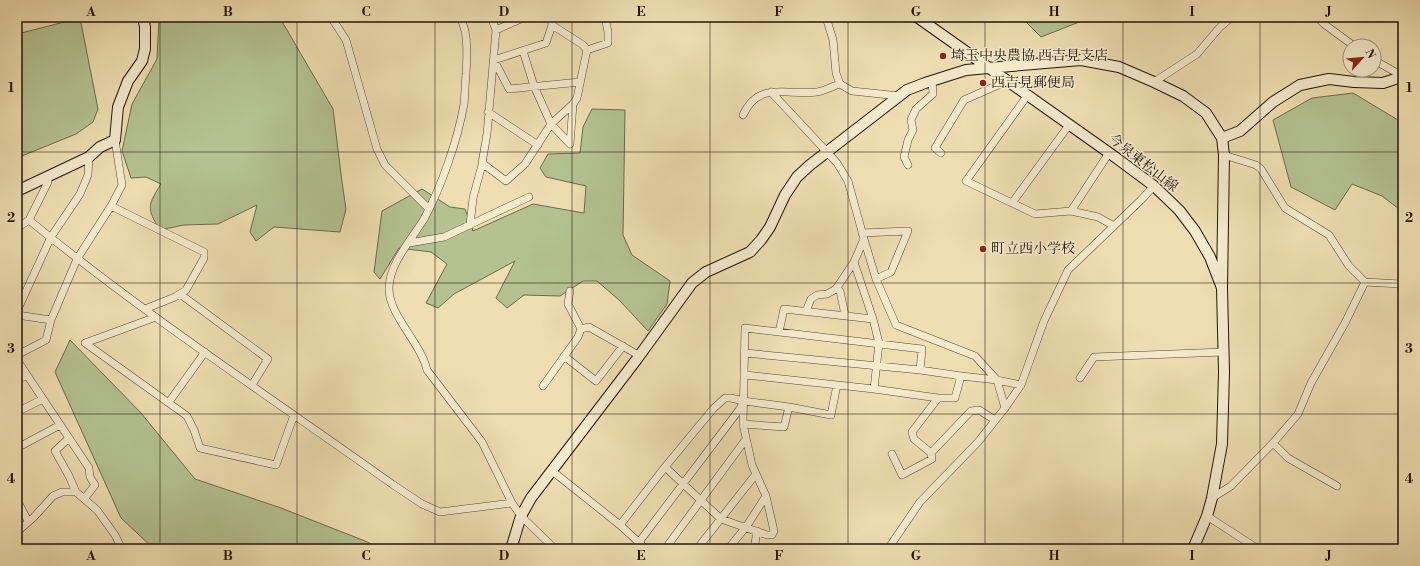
<svg xmlns="http://www.w3.org/2000/svg" width="1420" height="566" viewBox="0 0 1420 566" font-family="'Libre Bodoni','Noto Serif JP',serif">
  <style>
    .green { fill: #b3c290; stroke: #6b6b4d }
    .lines { fill: none; stroke-linecap: round; stroke-linejoin: round }
    .street-casing { stroke: #564634; stroke-width: 8 }
    .secondary-casing { stroke: #23140a; stroke-width: 12 }
    .street { stroke: #f4eacc; stroke-width: 7 }
    .secondary { stroke: #f4eacc; stroke-width: 10 }
    .grid { fill: none; stroke: #23140a; stroke-width: 1; stroke-opacity: 0.55 }
    .poi-dot { fill: #8f2418; stroke: #f4eacc; stroke-width: 1.5 }
    .labels { text-anchor: middle; dominant-baseline: central; stroke-width: 3; stroke-linejoin: round; paint-order: stroke }
    .poi-label { font-size: 14px; fill: #23140a; stroke: #f4eacc; text-anchor: start }
    .street-label { font-size: 14px; fill: #23140a; stroke: #f4eacc }
    .neatline { fill: none; stroke: #23140a; stroke-width: 1.5 }
    .grid-label { font-size: 13px; text-anchor: middle; font-weight: bold; fill: #23140a }
  </style>
  <rect width="100%" height="100%" fill="#eedeb1"/>
  <filter id="stains"><feTurbulence type="fractalNoise" baseFrequency=".005" numOctaves="4"/><feColorMatrix values="0 0 0 0 .2 0 0 0 0 .09 0 0 0 0 .02 0 0 0 .5 -.17"/></filter>
  <radialGradient id="worn" r=".72"><stop offset=".6" stop-color="#630" stop-opacity="0"/><stop offset="1" stop-color="#630" stop-opacity=".3"/></radialGradient>
  <path class="green" d="M159,17L280,18L333,109L342,182L346,209L340,232L274,227L256,241L250,232L257,205L218,224L184,225L160,230C146,208 148,205 161,184L146,177L131,178L122,151L132,104L157,59Z
    M1021,17H1106L1087,19L1041,37Z
    M80,18L98,109L93,122L76,134L17,158V23L21,33Z
    M1353,93L1403,123V212L1382,196L1352,184L1335,210L1291,187L1273,120L1312,98Z
    M592,109L625,110L623,235L632,255L670,281L667,304L648,331L620,301L597,281H583L560,296L524,295L507,308L496,298L515,261L454,294L438,308L426,303L447,264L431,252L399,248L380,279L374,272L382,211L422,189L450,207L465,209L473,231L533,204L584,213L586,186L546,177L540,168L548,154L580,153L583,127Z
    M70,340L141,413L195,479L281,508L365,541L381,549H154L121,518L55,372Z"/>
  <g class="lines">
    <defs>
      <path id="street" d="M331,17L346,40L377,149L385,165L429,209
        M461,17C462,22 464,27 465,31C468,45 467,60 466,74C465,84 465,94 464,104C458,139 441,188 424,219C412,239 389,264 389,288C388,314 421,343 427,370L482,442L512,503L521,516L555,549
        M491,17L496,30L487,134L482,163L506,181L525,164L551,124L573,104L577,98L587,50L583,45L552,25
        M826,17L833,40L836,73L840,84L852,91L900,96
        M1317,17L1324,24L1354,46
        M496,30L525,17
        M587,50L608,43V32L605,17
        M523,51L534,86L551,124L570,144L573,104
        M494,60L509,89L580,82
        M494,60L546,43L552,25L551,17
        M1374,60L1397,73L1398,78
        M1154,82L1197,54L1220,27L1232,17
        M771,92L827,152L837,163L848,181L864,239L876,279L896,325L975,356L997,380L1021,385
        M1027,96L966,181L1035,214L1071,211L1098,217L1114,226
        M488,112L538,145
        M743,115C759,80 788,96 817,92C824,91 833,86 840,84
        M941,153L935,148L964,100L1007,81
        M1224,155L1256,165L1261,169L1285,208L1329,235L1349,266L1365,282L1401,284
        M908,165L904,157L908,140L913,130L911,120L916,109L933,94L932,81
        M1012,203L1069,125
        M111,206L204,252V258L186,290L175,297L145,309
        M1071,211L1109,153
        M29,220C145,315 270,397 392,484L422,504L440,512L512,503
        M470,225L473,198L483,161
        M17,232L20,226L29,220L48,182L47,178
        M862,233L908,231L891,272L876,279
        M409,243L444,237L529,197
        M854,262L873,319L879,343L874,389
        M1403,271L1401,284L1403,297
        M180,294L268,359L252,385
        M17,311L51,237L80,194L88,175L89,157
        M806,311L811,299L817,295L827,294L836,289
        M17,315L51,320
        M845,315L840,291L836,289L854,262L864,239
        M156,317L85,343L187,416L194,430L200,448L276,465L294,415
        M581,329L589,327L640,356
        M779,332L784,309L873,319
        M745,353L920,370L961,376L997,380L1005,408
        M17,355L46,340L51,320L77,259L111,206L122,185L115,140
        M564,356L596,381L623,346
        M17,360L69,438L55,451L69,476L76,492
        M745,375L874,389L938,398
        M1080,378L1094,357L1224,352
        M17,380L27,375
        M837,385L831,415L789,407L744,401L731,398H725L713,409L665,467L721,519L767,535H772L774,531L766,496L752,465L743,424L745,328L922,349L920,370
        M543,386L578,337L581,329L568,304L570,291
        M169,402L205,352
        M17,412L43,399
        M743,424L784,427L789,407
        M69,438L89,468L90,477L95,485L84,499
        M1273,443L1288,458L1337,486
        M17,448L60,425
        M931,453L971,411L979,410L995,420
        M892,454L902,475L932,459L931,453L914,439L912,432L938,398H955L961,376
        M551,470L620,525L646,549
        M1212,498L1231,486L1273,443L1298,414L1311,383L1345,323L1365,282
        M17,500L28,521
        M1207,516L1258,549
        M620,525L665,467
        M17,532L34,517L53,496L62,492H76L97,510L115,535L122,549
        M639,542L739,410L743,403
        M665,549L746,439
        M697,549L756,474
        M728,549L746,527L766,496
        M754,549L757,531
        M888,549L920,502L978,442L1005,408L1021,385L1044,321L1068,270L1141,200L1154,186"/>
      <path id="secondary" d="M917,17L1115,157L1154,186L1179,210L1195,231L1210,257L1222,288L1224,372L1222,444L1212,498L1207,516L1193,549
        M1222,138L1240,131L1273,102L1300,85L1329,79L1354,82L1383,83L1398,78L1403,75
        M17,191L89,157L100,147L115,140L118,107L128,81L142,61L145,49V27L143,17
        M511,549L521,516L531,498L637,359L692,283L706,272L750,252L761,240L770,227L785,195L797,177L810,165L907,90L925,83L966,70L988,68L1081,60L1119,67L1154,82L1183,96L1206,113L1222,138L1224,155L1222,288"/>
    </defs>
    <use href="#street" class="street-casing"/>
    <use href="#secondary" class="secondary-casing"/>
    <use href="#street" class="street"/>
    <use href="#secondary" class="secondary"/>
  </g>
  <path class="grid" d="M160,17V549M297,17V549M435,17V549M572,17V549M710,17V549M848,17V549M985,17V549M1123,17V549M1260,17V549M17,152H1403M17,283H1403M17,414H1403"/>
  <g class="poi-dot">
    <circle cx="943" cy="56" r="4"/>
    <circle cx="983" cy="83" r="4"/>
    <circle cx="983" cy="249" r="4"/>
  </g>
  <g class="labels">
    <g class="poi-label">
      <text x="951" y="56">埼玉中央農協 西吉見支店</text>
      <text x="991" y="83">西吉見郵便局</text>
      <text x="991" y="249">町立西小学校</text>
    </g>
    <g class="street-label">
      <text transform="translate(1143 163) rotate(38)">今泉東松山線</text>
    </g>
  </g>
  <rect width="1420" height="566" fill="none" stroke="#eedeb1" stroke-width="44"/>
  <g transform="translate(1362 58) rotate(63)"><circle r="19" fill="#f4eacc" stroke="#a0947e"/>
  <path d="M0-3L7 15L0 10L-7 15Z" fill="#8f2418"/>
  <text y="-6" font-size="11" font-weight="bold" text-anchor="middle" fill="#23140a">N</text>
  </g>
  <rect x="22" y="22" width="1376" height="522" class="neatline"/>
  <g class="grid-label">
    <text x="91" y="16">A</text>
    <text x="228" y="16">B</text>
    <text x="366" y="16">C</text>
    <text x="504" y="16">D</text>
    <text x="641" y="16">E</text>
    <text x="779" y="16">F</text>
    <text x="916" y="16">G</text>
    <text x="1054" y="16">H</text>
    <text x="1192" y="16">I</text>
    <text x="1329" y="16">J</text>
    <text x="11" y="92">1</text>
    <text x="1409" y="92">1</text>
    <text x="11" y="222">2</text>
    <text x="1409" y="222">2</text>
    <text x="11" y="353">3</text>
    <text x="1409" y="353">3</text>
    <text x="11" y="483">4</text>
    <text x="1409" y="483">4</text>
    <text x="91" y="560">A</text>
    <text x="228" y="560">B</text>
    <text x="366" y="560">C</text>
    <text x="504" y="560">D</text>
    <text x="641" y="560">E</text>
    <text x="779" y="560">F</text>
    <text x="916" y="560">G</text>
    <text x="1054" y="560">H</text>
    <text x="1192" y="560">I</text>
    <text x="1329" y="560">J</text>
  </g>
  <rect width="100%" height="100%" filter="url(#stains)"/>
  <rect width="100%" height="100%" fill="url(#worn)"/>
</svg>
